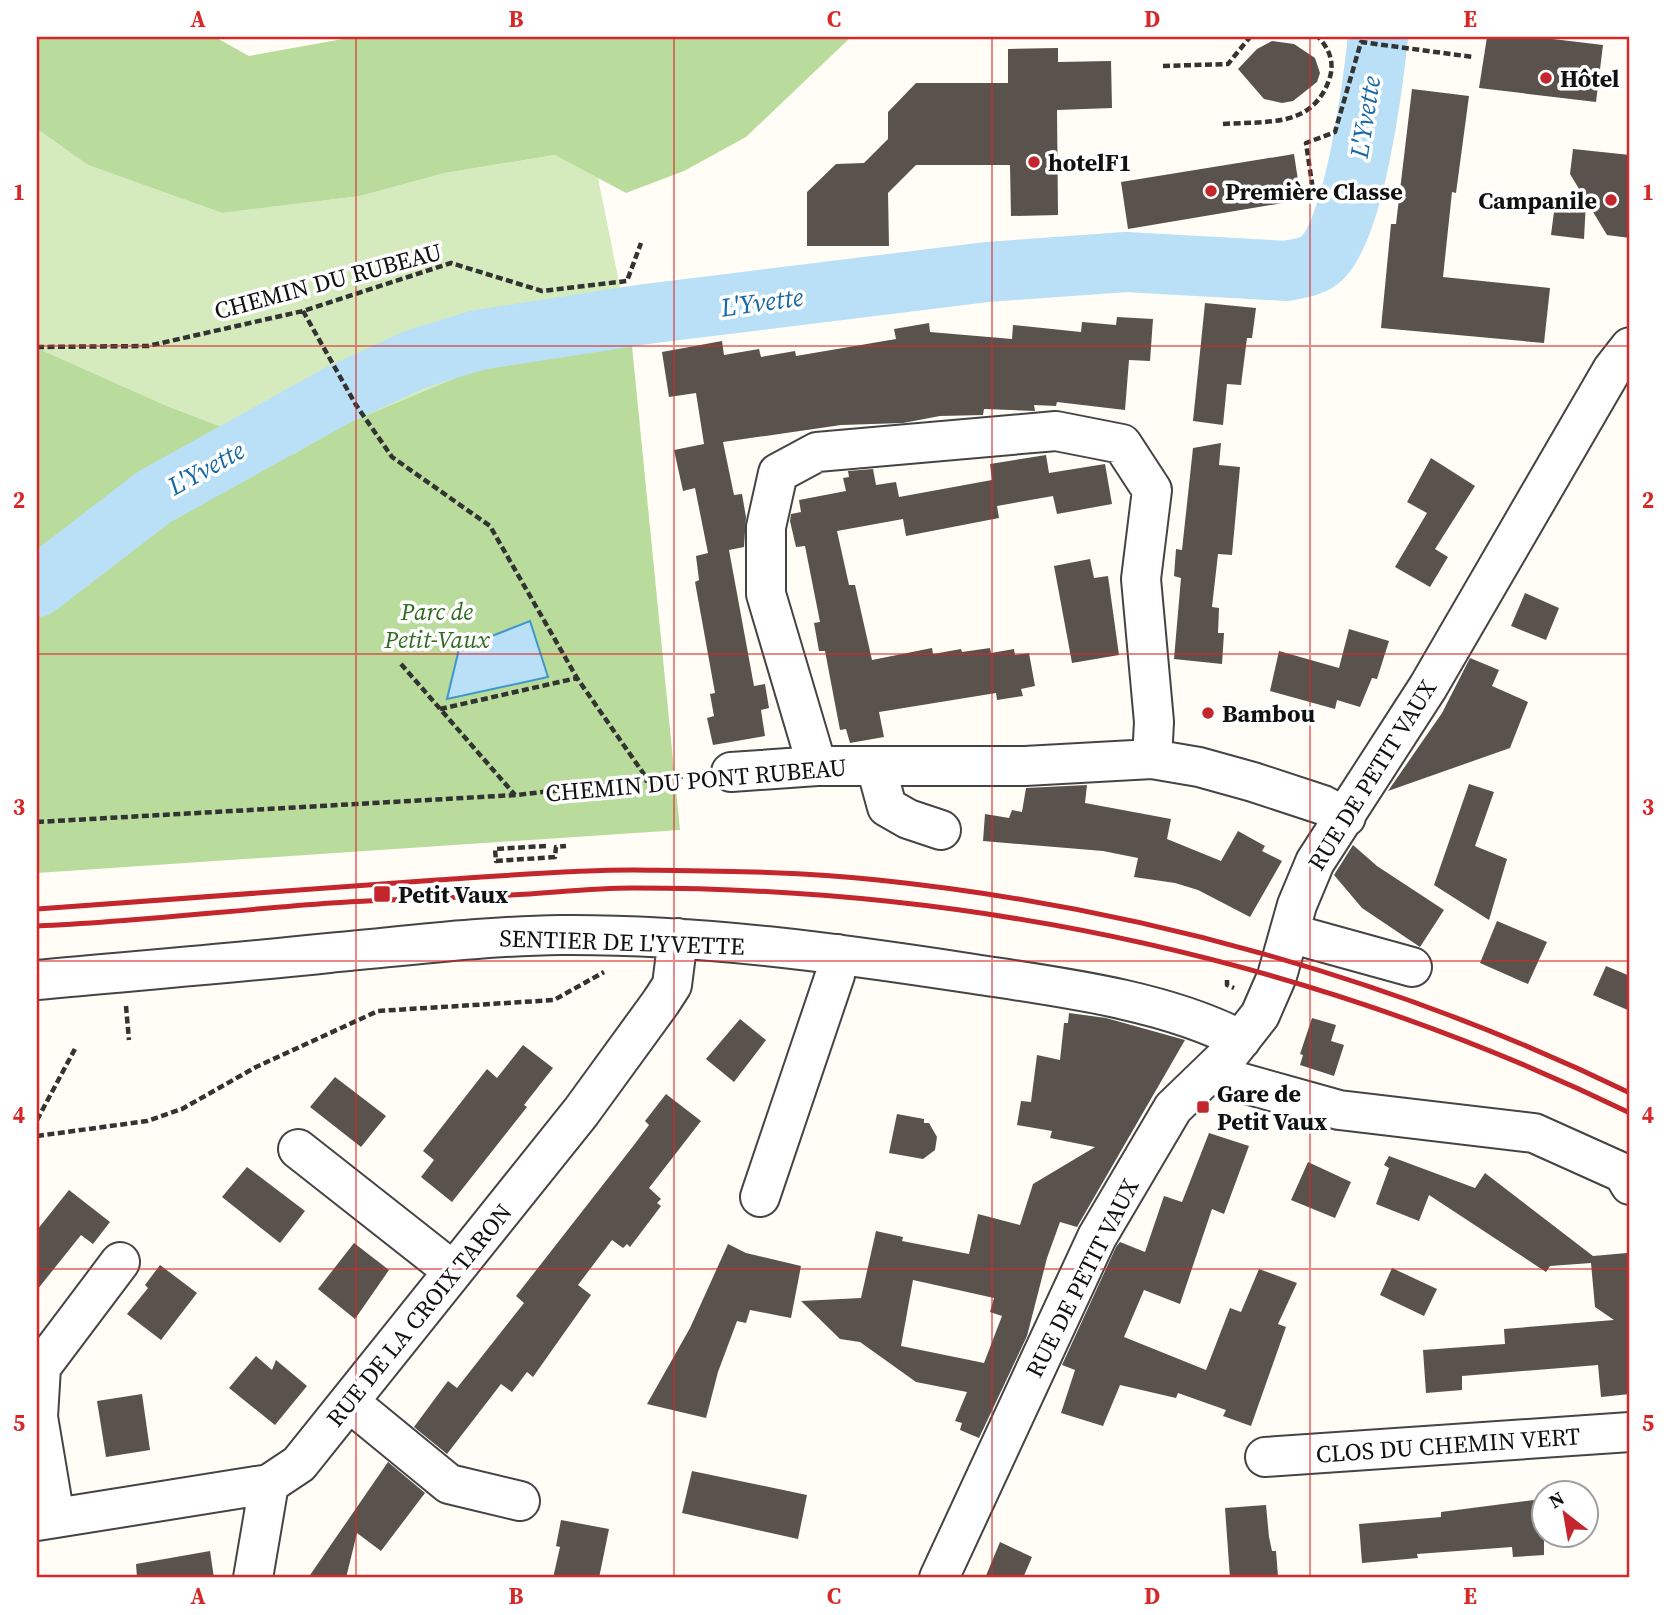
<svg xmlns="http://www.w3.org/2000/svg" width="1667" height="1615" viewBox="0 0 1667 1615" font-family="'Source Serif 4',serif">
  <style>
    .green { fill: #d5ebbd }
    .forest { fill: #b9dc9c }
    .water { fill: #b9e0f7; stroke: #3f96cf; stroke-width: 2 }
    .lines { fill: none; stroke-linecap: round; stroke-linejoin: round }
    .river { stroke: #b9e0f7; stroke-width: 60 }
    .building { fill: #5a524d; fill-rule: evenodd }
    .minor-casing { stroke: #444; stroke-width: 42 }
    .path { stroke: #333; stroke-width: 4.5; stroke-dasharray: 7 3.5; stroke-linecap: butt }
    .minor { stroke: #fff; stroke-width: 38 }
    .rail { stroke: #c4262e; stroke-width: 5 }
    .grid { fill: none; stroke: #d62828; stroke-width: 2; stroke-opacity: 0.55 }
    .poi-dot { fill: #c4262e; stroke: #fff; stroke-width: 2.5 }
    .labels { text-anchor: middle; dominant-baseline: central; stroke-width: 7; stroke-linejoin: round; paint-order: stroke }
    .poi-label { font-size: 24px; font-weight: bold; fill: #111; stroke: #fff; text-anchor: start }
    .street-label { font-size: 24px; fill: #111; stroke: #fff }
    .park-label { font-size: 24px; font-style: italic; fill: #2f6b1f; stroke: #fff }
    .water-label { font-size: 26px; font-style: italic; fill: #1768a6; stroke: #fff }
    .neatline { fill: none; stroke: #d62828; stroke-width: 2.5 }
    .grid-label { font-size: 23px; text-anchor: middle; font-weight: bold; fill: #d62828 }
  </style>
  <rect width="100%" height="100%" fill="#fffdf5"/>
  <path class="green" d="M37,129L88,165L222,213L360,196L445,173L556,155L598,178L632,346L491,363L341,426L294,454L167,406L37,348Z"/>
  <path class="forest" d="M37,37H215L249,56L354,37H851L746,137L684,171L626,193L555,155L445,173L360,196L222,213L88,165L37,129Z
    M632,346L680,830L37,873V348L167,406L294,454L341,426L491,363Z"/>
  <path class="water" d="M530,621L548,677L447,699L459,649Z"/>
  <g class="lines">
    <path class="river" d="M37,587L154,497L338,395L416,359L478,340L646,314L987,272L1126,262L1287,271C1299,268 1313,267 1322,258C1355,227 1373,84 1378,37"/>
  </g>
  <path class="building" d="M1487,37H1536L1603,45L1596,102L1479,88Z
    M1272,41L1294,44L1315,58L1320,73L1317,82L1293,101L1282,103L1264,99L1238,69L1257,49Z
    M1058,48V62L1111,61L1112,108L1057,110L1058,215L1011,216L1010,165H916L888,193L889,246H807V192L836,164L864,163L888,139V112L916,83H1008V49Z
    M1412,89L1469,96L1456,193L1452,192L1443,277L1550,288L1544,343L1381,328L1391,224H1396Z
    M1573,149L1630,155V238L1607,235L1570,174Z
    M1294,154L1301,200L1128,229L1121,182Z
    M1556,196L1586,201L1584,239L1551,235Z
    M1205,303L1256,308L1252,338H1247L1241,385L1227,384L1223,425L1193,421Z
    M1117,317L1153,319L1150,361L1129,360L1125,410L1057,402L1056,406L1034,405L1035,411L984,409L983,415L940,416L903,423L841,425L723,442L734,495L742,494L746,517L744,547L729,550L754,686L765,684L769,708L761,710L765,736L713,745L707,718L714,716L710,694L715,693L695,582L699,580L696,556L708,553L695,488L683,491L674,450L704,444L696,393L669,397L662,352L722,341L724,355L759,349L761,357L795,351L796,356L896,339L894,329L929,323L930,332L1012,339L1013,325L1081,332L1082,322L1116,325Z
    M1221,443L1219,465L1240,467L1232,555L1218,554L1212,607L1219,608L1218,633H1224L1222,664L1174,659L1181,578L1174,576L1176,549L1182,550L1193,448Z
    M1046,455L1049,473L1105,464L1112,504L1057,514L1053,496L997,506L999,518L906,536L903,519L837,531L849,585H855L872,660L932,648L933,654L961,649L962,652L990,648L991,653L1014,649L1015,655L1029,653L1035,686L1021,689L1023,696L997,700L996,693L879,712L884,737L850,743L846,729L840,730L825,651H819L814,623L820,622L805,546L796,547L790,521L791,514L801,512L799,500L846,491L843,478L849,477L848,471L873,469L876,485L896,482L903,517L899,497L992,480L990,464Z
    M1431,458L1475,486L1435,549L1448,557L1430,587L1395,567L1427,513L1407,502Z
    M1090,559L1094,578L1108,576L1119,655L1072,663L1054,566Z
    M1525,593L1559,608L1546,640L1511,626Z
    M1349,629L1389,641L1377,679L1372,678L1360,707L1337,700L1335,709L1270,691L1279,651L1339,668Z
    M1470,658L1499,670L1492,686L1528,702L1510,748L1388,791L1442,713Z
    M1469,784L1494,792L1475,846L1507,859L1489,920L1434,885Z
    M1087,785L1085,803L1171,819L1167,839L1221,861L1238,831L1265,846L1262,851L1282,861L1250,917L1198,890L1175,883L1134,877L1138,858L1103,851L983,841L985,814L1009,818L1012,810L1022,812L1026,788Z
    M1353,845L1377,866L1444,910L1420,947L1362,908L1334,875Z
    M1497,921L1547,942L1528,984L1480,963Z
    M1606,966L1630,976V1011L1593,995Z
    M1069,1013L1106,1018L1185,1040L1077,1227L1060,1222L1047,1258L1027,1336L979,1438L960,1430L962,1423L955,1421L967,1392L916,1382L860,1342L840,1339L801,1301L861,1298L876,1231L903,1237L902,1241L969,1254L978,1214L1020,1225L1033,1184L1095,1147L1050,1138L1052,1131L1017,1125L1021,1101L1031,1102L1037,1055L1060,1060L1064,1023H1068ZM913,1280L994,1298L990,1312L1002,1316L984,1363L901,1346Z
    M1312,1018L1336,1025L1331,1041L1344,1045L1334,1076L1300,1065L1303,1055L1300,1054Z
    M740,1019L766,1040L734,1082L706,1059Z
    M523,1045L553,1068L524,1105L527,1107L452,1202L421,1177L434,1160L423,1151L487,1069L497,1078Z
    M335,1077L386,1116L361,1147L310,1107Z
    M666,1094L701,1121L649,1188L661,1199L657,1203L661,1206L630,1247L627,1244L623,1248L612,1240L578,1285L591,1295L533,1377L527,1372L512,1392L501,1384L447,1454L414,1427L448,1381L457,1388L524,1303L516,1296L634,1145L649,1125L645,1121Z
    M897,1114L924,1119V1123H929L937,1137L935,1150L923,1159L889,1153Z
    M1209,1133L1249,1146L1224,1214L1212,1209L1180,1304L1144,1290L1124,1337L1206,1370L1230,1308L1241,1312L1259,1269L1297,1283L1278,1324L1286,1327L1251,1426L1223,1416L1226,1410L1178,1393L1176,1398L1120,1385L1103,1426L1061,1413L1075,1370L1062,1365L1116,1247L1120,1242L1145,1252L1164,1196L1182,1202Z
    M1389,1156L1475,1188L1485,1173L1593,1256L1627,1253L1630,1394L1601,1397L1598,1365L1462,1376V1390L1426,1393L1423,1350L1505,1344L1504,1329L1614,1320L1595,1307L1591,1263L1550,1266L1546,1272L1429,1195L1419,1221L1376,1204L1389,1168L1384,1165Z
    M1308,1162L1351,1182L1335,1218L1291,1200Z
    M247,1167L305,1211L280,1243L222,1197Z
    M69,1190L110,1222L93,1244L81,1235L37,1290V1230Z
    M354,1243L389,1270L355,1319L318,1289Z
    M728,1244L746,1253L801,1266L791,1318L750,1310L746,1323L737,1321L718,1372L706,1418L647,1404L690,1328Z
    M160,1265L197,1293L161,1340L127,1314L148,1288L145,1285Z
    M1392,1268L1437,1289L1424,1316L1380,1295Z
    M256,1356L272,1370L276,1360L307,1386L275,1425L229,1388Z
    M142,1394L150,1450L106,1457L97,1401Z
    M388,1462L425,1493L381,1551L357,1533L346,1578H308Z
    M692,1471L807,1495L798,1539L682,1513Z
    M1534,1500L1535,1503L1544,1502V1555L1513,1557L1512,1547L1417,1554L1418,1558L1362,1563L1359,1524L1441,1517V1512Z
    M1266,1505L1269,1537L1272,1551H1276L1278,1576L1230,1578L1225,1508Z
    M561,1520L609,1529L599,1578H553L560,1547L556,1546Z
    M1000,1542L1032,1557L1023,1578H985Z
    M210,1551L214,1578H137L136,1564Z"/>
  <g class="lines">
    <defs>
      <path id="minor" d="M817,766L766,594V527L778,473L817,452L1056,431L1122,444L1152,490L1141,579L1154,722L1152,759
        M876,767L887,807L908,819L941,830
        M731,772L817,766H1025L1152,759L1199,767L1253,782L1323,805L1346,817
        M1289,933L1412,967
        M37,980C134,971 232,963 329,953C406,946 483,936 561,935C700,934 837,953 974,974C1059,987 1165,1000 1241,1040
        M1210,1074L1339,1110L1534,1133L1623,1173L1630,1185
        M298,1149L453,1271
        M760,1197L835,975L838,954
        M349,1402L449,1484L520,1501
        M1265,1457L1630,1432
        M55,1518L38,1417L41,1367L120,1262
        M37,1521L269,1484L299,1464L581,1112L661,1002L672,985L678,938
        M253,1578L269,1484
        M939,1578L1097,1237L1173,1108L1231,1052L1260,1015L1277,976L1297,905L1315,862L1428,687L1612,370L1630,347"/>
    </defs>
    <use href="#minor" class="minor-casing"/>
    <path class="path" d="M1163,66L1228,64L1250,37
      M1223,124C1267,121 1312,128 1329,80C1335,64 1330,49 1318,37
      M1314,197L1306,143L1335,132L1361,42L1473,57
      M303,311L356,405L392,457L490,526L577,678
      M37,347L148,346L303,311L451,263L542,291L627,281L641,243
      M401,664L515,795
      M440,709L577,678L648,780
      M37,822L516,795L696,775
      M546,846L495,849L496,861L555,857L556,847L566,846
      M1227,980V985L1234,988
      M126,1006L129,1040
      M37,1120L76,1047
      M37,1136L147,1121L182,1109L256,1067L378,1011L554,1000L604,972"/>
    <use href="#minor" class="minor"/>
    <path class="rail" d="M37,909C170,900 303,889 437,880C502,876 567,870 633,870C714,871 797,871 878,880C1138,907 1395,979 1630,1093
      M37,926C135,922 233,910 331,903C390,899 451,898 511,895C551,893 592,888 633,888C982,888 1316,961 1630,1113"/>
  </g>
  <path class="grid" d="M356,37V1578M674,37V1578M992,37V1578M1310,37V1578M37,346H1630M37,654H1630M37,961H1630M37,1269H1630"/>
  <g class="poi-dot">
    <circle cx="1546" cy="78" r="7"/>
    <circle cx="1034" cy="162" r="7"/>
    <circle cx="1211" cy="191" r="7"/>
    <circle cx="1611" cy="200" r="7"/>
    <circle cx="1208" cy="713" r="7"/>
    <rect x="373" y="885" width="18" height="18" rx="3.5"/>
    <rect x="1196" y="1100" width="14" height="14" rx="3.5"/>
  </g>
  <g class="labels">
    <g class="poi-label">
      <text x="1560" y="78">Hôtel</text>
      <text x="1048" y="162">hotelF1</text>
      <text x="1225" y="191">Première Classe</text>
      <text x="1597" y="200" text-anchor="end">Campanile</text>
      <text x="1222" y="713">Bambou</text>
      <text x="398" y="894">Petit Vaux</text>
      <text x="1217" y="1093">Gare de<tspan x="1217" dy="28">Petit Vaux</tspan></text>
    </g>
    <g class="street-label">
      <text transform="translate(328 281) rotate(-15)">CHEMIN DU RUBEAU</text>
      <text transform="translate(1372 775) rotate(-58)">RUE DE PETIT VAUX</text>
      <text transform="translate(696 780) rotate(-5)">CHEMIN DU PONT RUBEAU</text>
      <text transform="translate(622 942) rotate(2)">SENTIER DE L'YVETTE</text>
      <text transform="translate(1082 1278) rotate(-63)">RUE DE PETIT VAUX</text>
      <text transform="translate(419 1315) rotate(-51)">RUE DE LA CROIX TARON</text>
      <text transform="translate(1448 1445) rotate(-4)">CLOS DU CHEMIN VERT</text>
    </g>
    <g class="park-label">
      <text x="437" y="611">Parc de<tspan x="437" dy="28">Petit-Vaux</tspan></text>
    </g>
    <g class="water-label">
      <text transform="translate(1365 117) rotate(-81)">L'Yvette</text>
      <text transform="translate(762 302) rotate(-8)">L'Yvette</text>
      <text transform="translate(206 468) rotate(-29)">L'Yvette</text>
    </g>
  </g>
  <rect width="1667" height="1615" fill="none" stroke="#ffffff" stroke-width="77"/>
  <g transform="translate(1565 1514) rotate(329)"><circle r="33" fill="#ffffff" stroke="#a0a0a0" stroke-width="2"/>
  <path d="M0-5L12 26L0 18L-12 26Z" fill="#c4262e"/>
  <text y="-10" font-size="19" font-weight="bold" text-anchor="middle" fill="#111111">N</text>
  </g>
  <rect x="38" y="38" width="1590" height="1538" class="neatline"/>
  <g class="grid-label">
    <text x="198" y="27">A</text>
    <text x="516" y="27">B</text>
    <text x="834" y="27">C</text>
    <text x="1152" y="27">D</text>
    <text x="1470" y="27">E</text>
    <text x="19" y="200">1</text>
    <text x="1648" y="200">1</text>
    <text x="19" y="508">2</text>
    <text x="1648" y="508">2</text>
    <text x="19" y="815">3</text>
    <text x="1648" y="815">3</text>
    <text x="19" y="1123">4</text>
    <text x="1648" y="1123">4</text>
    <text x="19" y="1431">5</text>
    <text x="1648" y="1431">5</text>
    <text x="198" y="1604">A</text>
    <text x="516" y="1604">B</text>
    <text x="834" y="1604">C</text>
    <text x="1152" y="1604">D</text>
    <text x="1470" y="1604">E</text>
  </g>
</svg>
